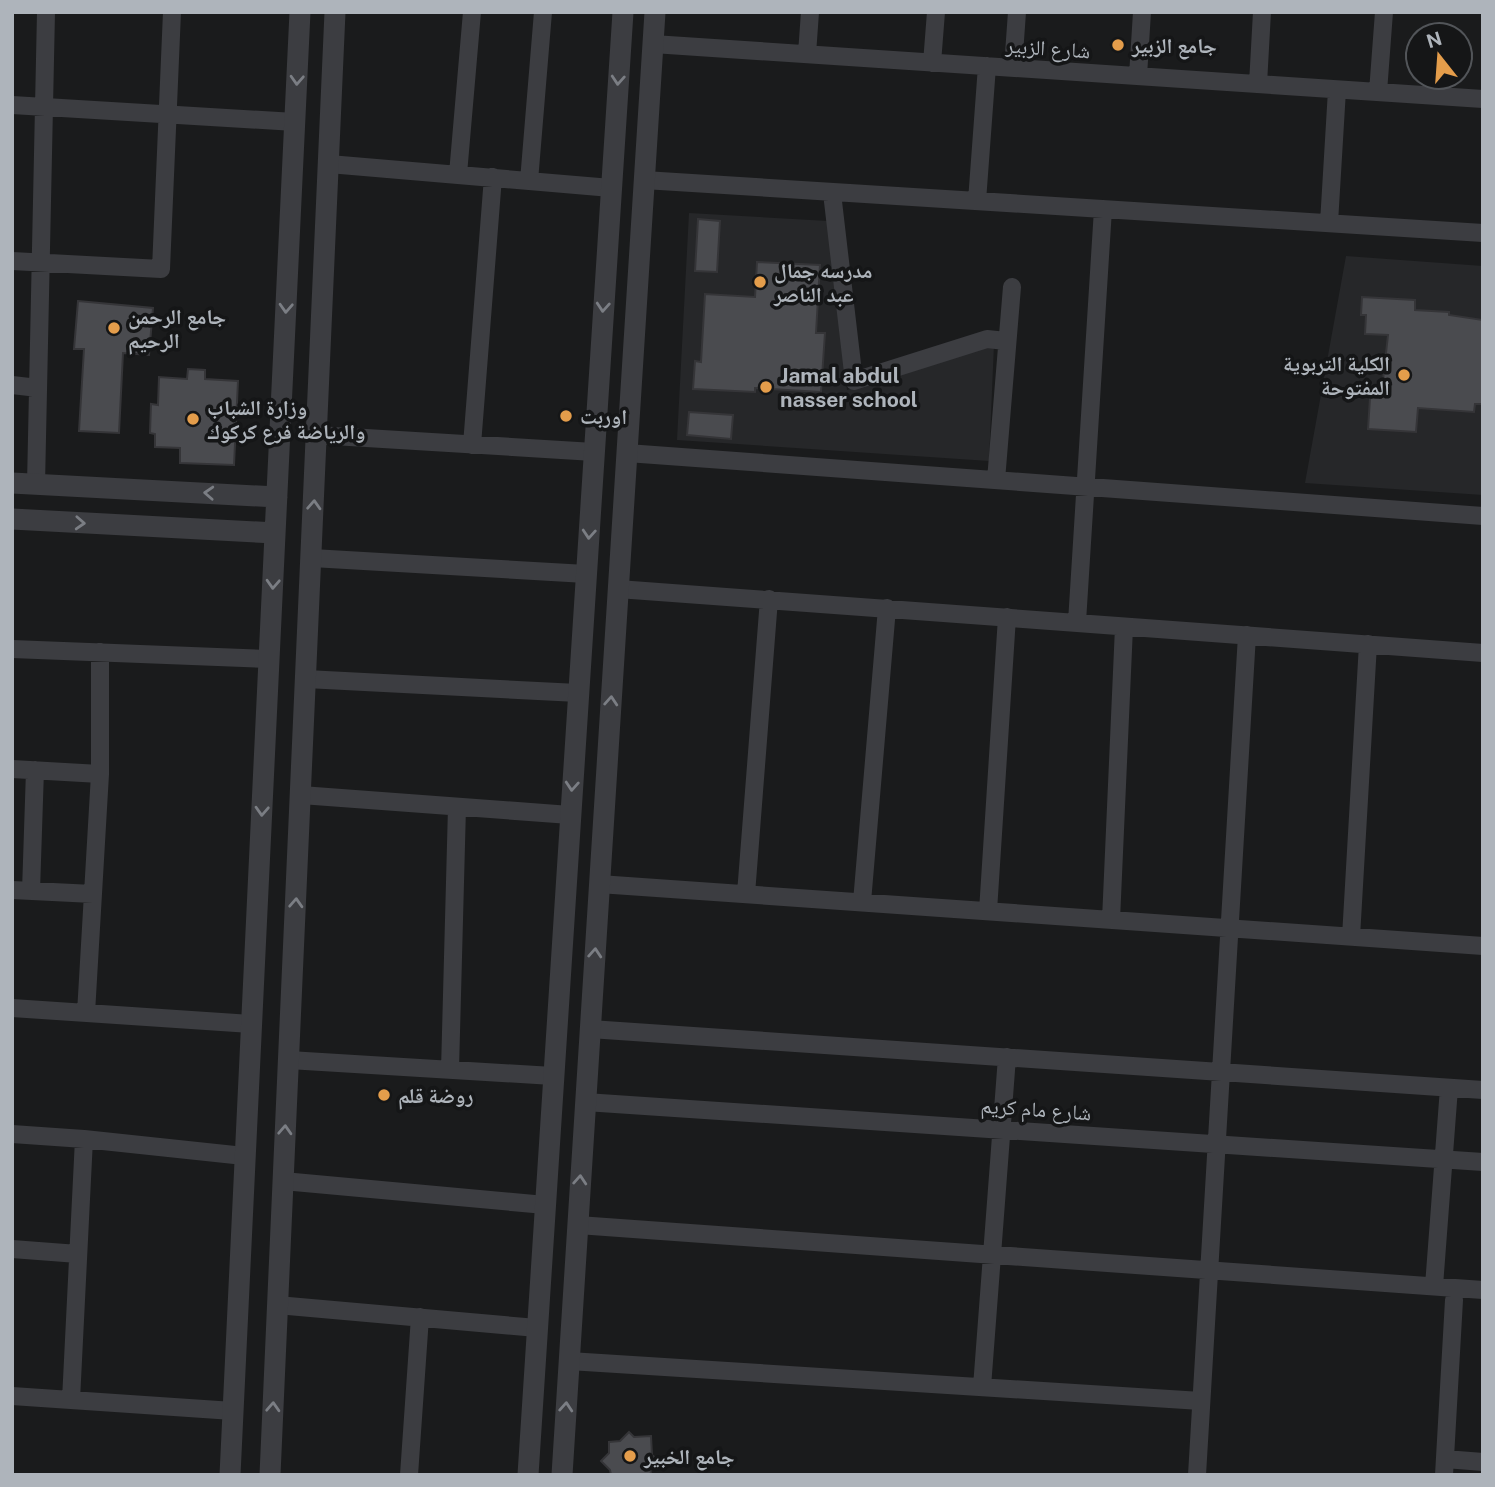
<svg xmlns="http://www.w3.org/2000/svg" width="1495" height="1487" viewBox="0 0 1495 1487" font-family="'Public Sans','Noto Naskh Arabic',sans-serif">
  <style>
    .built { fill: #262729 }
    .building { fill: #4a4b4f; stroke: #353538; stroke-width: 2 }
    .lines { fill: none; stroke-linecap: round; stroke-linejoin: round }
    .minor { stroke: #3c3d41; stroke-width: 18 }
    .tertiary { stroke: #3c3d41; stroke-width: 21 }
    .oneway { stroke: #7b7e84 }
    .poi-dot { fill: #e49d4b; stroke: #151617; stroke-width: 2.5 }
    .labels { text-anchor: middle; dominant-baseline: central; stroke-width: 7; stroke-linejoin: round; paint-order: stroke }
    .poi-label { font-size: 21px; font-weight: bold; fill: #aeb4bb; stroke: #151617; text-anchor: start }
    .street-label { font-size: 21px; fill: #aeb4bb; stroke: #151617 }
  </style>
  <rect width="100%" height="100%" fill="#1a1b1c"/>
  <path class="built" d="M689,213L828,221L847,390L994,344L989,461L677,440Z
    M1346,256L1483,266V495L1305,483Z"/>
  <path class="building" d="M698,219L720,221L717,272L695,271Z
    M757,262L820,265L816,333H825L821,392L755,388V392L693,389L695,361L701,362L705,294L755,297Z
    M1362,297L1415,300V310L1449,312V315L1483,320V404H1475L1474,412L1418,408L1416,432L1368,429L1370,398H1381L1388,335L1365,334L1366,315H1361Z
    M78,301L153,308L149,355L123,353L119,433L79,431L84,349H74Z
    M188,369L205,370V379L238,381L234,465L180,463V448L155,447V434L150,433L151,404L158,405L159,377L187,379Z
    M689,412L733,415L731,439L687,435Z
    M629,1432L634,1437L651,1436L652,1455L658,1460L650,1467L651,1475H611L610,1470L601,1461L609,1453V1442L620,1441Z"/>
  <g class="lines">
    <path class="minor" d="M653,44L1483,99
      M807,54L810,12
      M932,63L936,12
      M1013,68L1017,12
      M1138,76L1142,12
      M1258,84L1262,12
      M1378,92L1384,12
      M12,105L295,122
      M329,164L611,188
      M458,174L472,12
      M644,180L1483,233
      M529,181L543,12
      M832,193L854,381L987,339L1006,341
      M977,201L987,66
      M1329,223L1337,90
      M12,261L161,269L172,12
      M12,385L38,388
      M317,435L594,452
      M472,445L493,177
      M627,453L1483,516
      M996,480L1012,287
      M36,485L46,12
      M312,558L586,574
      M618,589L1483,653
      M1077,622L1103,209
      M12,649L269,659
      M306,679L578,693
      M12,769L100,774
      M301,795L570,815
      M599,884L1483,946
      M12,890L93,894
      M31,891L35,770
      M746,894L769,599
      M862,902L887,608
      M988,911L1007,617
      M1111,920L1124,627
      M1351,937L1368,644
      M12,1008L251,1024
      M86,1013L100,774V652
      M590,1029L1483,1090
      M289,1060L553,1076
      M450,1070L457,807
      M585,1102L1483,1162
      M12,1134L84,1139L244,1156
      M283,1181L545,1205
      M578,1225L1483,1290
      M12,1249L78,1254
      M1434,1286L1449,1088
      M277,1305L537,1328
      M569,1361L1201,1401
      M982,1387L1007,1057
      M12,1396L233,1411
      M71,1400L84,1139
      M1445,1459L1483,1462
      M409,1475L420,1317
      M1197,1475L1247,635
      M1444,1475L1454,1300"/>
    <path class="tertiary" d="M12,483L277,497
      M12,519L275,533
      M230,1475L300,12
      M270,1475L335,12
      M528,1475L623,12
      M562,1475L655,12"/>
  </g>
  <defs><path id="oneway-chevron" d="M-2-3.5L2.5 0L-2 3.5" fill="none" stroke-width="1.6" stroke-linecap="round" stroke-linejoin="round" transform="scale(1.75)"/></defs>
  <g class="oneway">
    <use href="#oneway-chevron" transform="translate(297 80) rotate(93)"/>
    <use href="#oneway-chevron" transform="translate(618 80) rotate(94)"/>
    <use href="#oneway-chevron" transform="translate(603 307) rotate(94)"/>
    <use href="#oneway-chevron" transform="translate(286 308) rotate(93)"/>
    <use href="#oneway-chevron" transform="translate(209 493) rotate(-177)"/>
    <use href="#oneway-chevron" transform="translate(314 505) rotate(-87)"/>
    <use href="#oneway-chevron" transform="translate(80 523) rotate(3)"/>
    <use href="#oneway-chevron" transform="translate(589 534) rotate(94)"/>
    <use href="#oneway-chevron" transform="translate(273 584) rotate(93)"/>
    <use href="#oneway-chevron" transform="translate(611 701) rotate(-86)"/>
    <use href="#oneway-chevron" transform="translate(572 786) rotate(94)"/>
    <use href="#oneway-chevron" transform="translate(262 811) rotate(93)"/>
    <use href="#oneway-chevron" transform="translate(296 903) rotate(-87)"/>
    <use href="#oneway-chevron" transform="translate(595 953) rotate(-86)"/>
    <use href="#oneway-chevron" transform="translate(285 1130) rotate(-87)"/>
    <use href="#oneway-chevron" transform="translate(580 1180) rotate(-86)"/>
    <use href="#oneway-chevron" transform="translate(273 1407) rotate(-87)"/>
    <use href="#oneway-chevron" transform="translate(566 1407) rotate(-86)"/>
  </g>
  <g class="poi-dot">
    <circle cx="1118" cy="45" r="7"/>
    <circle cx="760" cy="282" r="7"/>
    <circle cx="114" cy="328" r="7"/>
    <circle cx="1404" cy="375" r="7"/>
    <circle cx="766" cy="387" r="7"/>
    <circle cx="566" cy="416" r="7"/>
    <circle cx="193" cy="419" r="7"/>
    <circle cx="384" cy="1095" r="7"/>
    <circle cx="630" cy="1456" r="7"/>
  </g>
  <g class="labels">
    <g class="poi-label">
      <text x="1132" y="45">جامع الزبير</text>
      <text x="774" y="270">مدرسه جمال<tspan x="774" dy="24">عبد الناصر</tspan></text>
      <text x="128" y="316">جامع الرحمن<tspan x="128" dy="24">الرحيم</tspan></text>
      <text x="1390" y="363" text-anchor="end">الكلية التربوية<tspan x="1390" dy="24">المفتوحة</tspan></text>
      <text x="780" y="375">Jamal abdul<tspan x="780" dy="24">nasser school</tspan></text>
      <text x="207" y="407">وزارة الشباب<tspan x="207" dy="24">والرياضة فرع كركوك</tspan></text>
      <text x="580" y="416">اوربت</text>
      <text x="398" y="1095">روضة قلم</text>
      <text x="644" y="1456">جامع الخبير</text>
    </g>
    <g class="street-label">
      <text transform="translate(1048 48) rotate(4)">شارع الزبير</text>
      <text transform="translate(1036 1109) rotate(4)">شارع مام كريم</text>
    </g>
  </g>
  <rect width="1495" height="1487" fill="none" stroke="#aeb4bb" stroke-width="28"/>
  <g transform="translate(1439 56) rotate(343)"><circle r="33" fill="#151617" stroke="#525559" stroke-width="2"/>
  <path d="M0-5L12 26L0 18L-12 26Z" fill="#e49d4b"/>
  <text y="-10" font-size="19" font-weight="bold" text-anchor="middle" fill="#aeb4bb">N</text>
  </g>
</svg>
